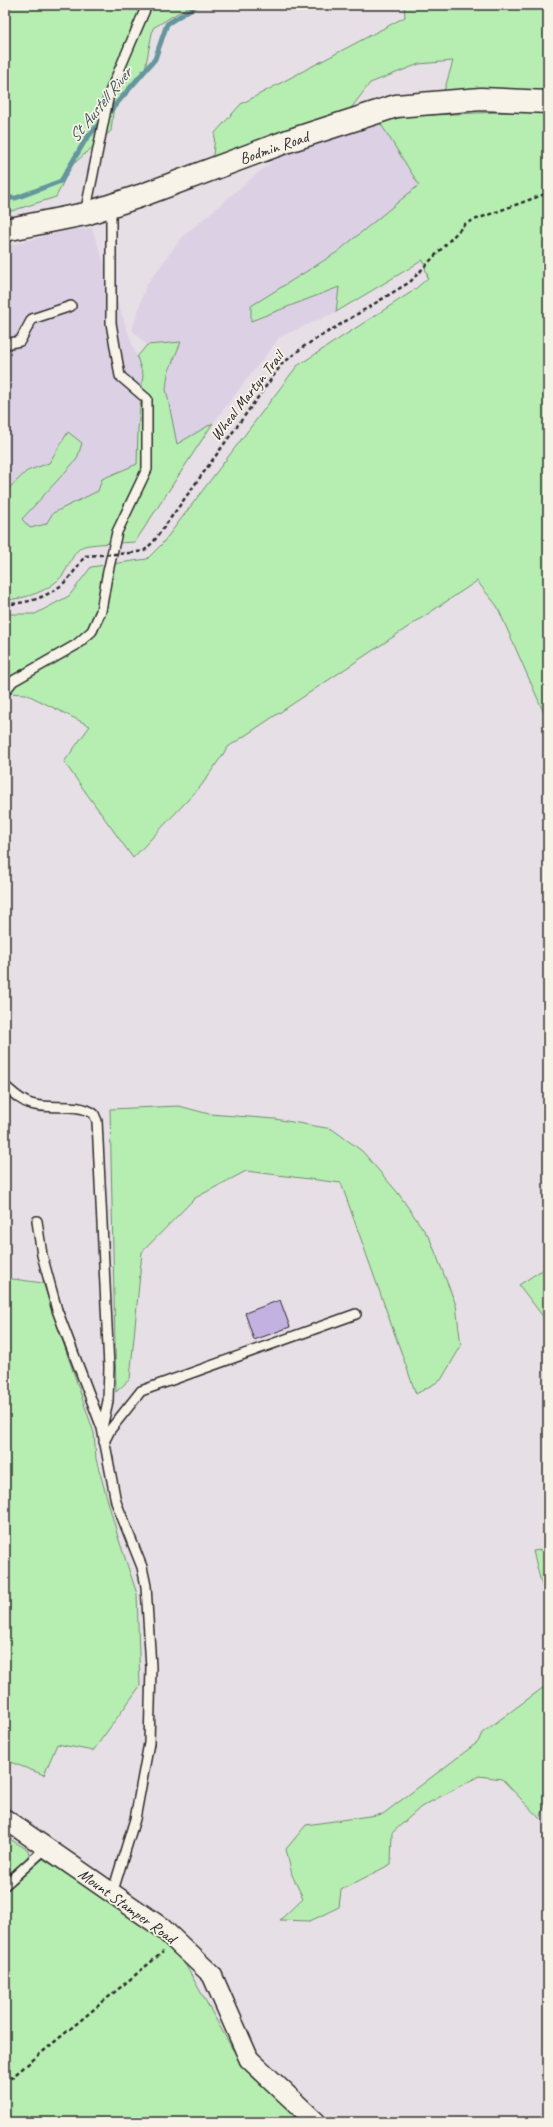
<svg xmlns="http://www.w3.org/2000/svg" width="553" height="2127" viewBox="0 0 553 2127" font-family="Caveat,sans-serif">
  <style>
    .built { fill: #dcd1e4 }
    .green { fill: #b6eeb2; stroke: #708c6e }
    .lines { fill: none; stroke-linecap: round; stroke-linejoin: round }
    .stream { stroke: #65959d; stroke-width: 5 }
    .building { fill: #c3b1e1; stroke: #2b2b2b }
    .lane-casing { stroke: #2b2b2b; stroke-width: 12 }
    .street-casing { stroke: #2b2b2b; stroke-width: 22 }
    .secondary-casing { stroke: #2b2b2b; stroke-width: 25 }
    .path { stroke: #2b2b2b; stroke-width: 2.5; stroke-dasharray: 4 3; stroke-linecap: butt }
    .lane { stroke: #f7f3e8; stroke-width: 9 }
    .street { stroke: #f7f3e8; stroke-width: 19 }
    .secondary { stroke: #f7f3e8; stroke-width: 22 }
    .path-bridge { stroke: #2b2b2b; stroke-width: 2.5; stroke-dasharray: 4 3; stroke-linecap: butt }
    .labels { text-anchor: middle; dominant-baseline: central; stroke-width: 3.5; stroke-linejoin: round; paint-order: stroke }
    .street-label { font-size: 16px; fill: #2b2b2b; stroke: #f7f3e8 }
    .water-label { font-size: 17px; font-style: italic; fill: #43575a; stroke: #f7f3e8 }
  </style>
  <rect width="100%" height="100%" fill="#e7dfe6"/>
  <filter id="ink" filterUnits="userSpaceOnUse"><feTurbulence type="fractalNoise" baseFrequency=".025" numOctaves="2"/><feDisplacementMap in="SourceGraphic" scale="8" xChannelSelector="R" yChannelSelector="G"/><feConvolveMatrix kernelMatrix="1 2 1 2 8 2 1 2 1" color-interpolation-filters="sRGB"/></filter>
  <g filter="url(#ink)">
    <path class="built" d="M379,121L419,185L340,287L336,312L280,337L213,423L177,445L166,389L168,373L180,343L147,345L132,330L146,285L183,236L284,151Z
      M92,228L143,375L138,429V476L5,590V247L63,231Z"/>
    <path class="green" d="M5,5H191L153,28L145,69L114,104L111,131L71,166L56,197L5,213Z
      M404,5H548V94L442,98L453,61L419,64L370,83L349,111L213,157L215,133L241,104L405,17Z
      M499,112L548,113V731L544,713L497,606L477,581L228,747L201,786L133,858L64,762L90,726L26,694L5,693V614H35L69,596L91,567L147,559L162,544L297,366L413,291L428,278L423,260L336,312L339,287L251,321V306L336,253L419,185L379,121L412,116Z
      M181,342L168,373L166,389L177,444L213,423L135,542C125,543 89,543 82,547C73,552 69,566 63,575C50,591 25,599 5,600V492L27,471L49,463L68,432L82,443L77,459L22,519L30,528L46,524L53,513L98,491L102,479L137,464L138,429L143,375L137,357L147,345Z
      M179,1106L209,1114L275,1119L332,1129L362,1151L398,1193L430,1239L456,1305L461,1346L441,1380L416,1394L341,1183L246,1171L195,1198L142,1252L130,1379L116,1392L110,1109Z
      M548,1266V1323L519,1285Z
      M5,1278L43,1283L94,1433L96,1459L118,1537L137,1594L140,1686L93,1751L57,1744L44,1775L5,1760Z
      M548,1549V1610L533,1551Z
      M548,1684V1796L540,1819L502,1779L479,1776L421,1807L392,1833L391,1864L341,1890L339,1907L310,1921L280,1920L303,1898L292,1875L286,1849L306,1825L383,1814L478,1742L482,1733Z
      M5,1836L28,1850L29,1854L26,1859L5,1877Z
      M43,1859L159,1933L180,1955L233,2050L300,2122H5V1892Z"/>
    <g class="lines">
      <path class="stream" d="M253,5H363
        M5,198H16L61,181L86,139L155,59L167,24L197,5"/>
    </g>
    <path class="building" d="M280,1300L290,1327L254,1340L245,1313Z"/>
    <g class="lines">
      <defs>
        <path id="lane" d="M85,214L109,94L147,5
          M5,344L20,341L32,319L71,306
          M5,691L13,681L76,645L92,631L101,611L107,576L117,532L147,469V399L120,376L111,323V206
          M5,1086C13,1093 21,1101 31,1104C49,1110 79,1102 94,1114L97,1121L109,1367L108,1401L102,1428
          M37,1221L42,1255L57,1310L102,1428L116,1502L142,1567L146,1586L151,1667L149,1743L135,1819L112,1894
          M104,1442L110,1430L141,1391L356,1314
          M5,1885L46,1848"/>
        <path id="street" d="M5,1819L161,1927L212,1975L249,2059L316,2122"/>
        <path id="secondary" d="M5,230L85,214L140,196L288,141L396,106L481,99L548,102"/>
      </defs>
      <use href="#lane" class="lane-casing"/>
      <use href="#street" class="street-casing"/>
      <use href="#secondary" class="secondary-casing"/>
      <path class="path" d="M130,553L144,551L154,541L282,364L303,347L410,282L466,223L548,193
        M5,604C27,604 49,597 66,581C73,574 79,564 85,556
        M5,2083L163,1952"/>
      <use href="#lane" class="lane"/>
      <use href="#street" class="street"/>
      <use href="#secondary" class="secondary"/>
      <path class="path-bridge" d="M85,556L130,553"/>
    </g>
  </g>
  <g class="labels">
    <g class="street-label">
      <text transform="translate(274 148) rotate(-19)">Bodmin Road</text>
      <text transform="translate(247 396) rotate(-52)">Wheal Martyn Trail</text>
      <text transform="translate(127 1906) rotate(36)">Mount Stamper Road</text>
    </g>
    <g class="water-label">
      <text transform="translate(100 105) rotate(-51)">St Austell River</text>
    </g>
  </g>
  <rect width="553" height="2127" fill="none" stroke="#f7f3e8" stroke-width="20"/>
  <rect x="10" y="10" width="533" height="2107" fill="none" stroke="#2b2b2b" stroke-width="1.5" filter="url(#ink)"/>
</svg>
